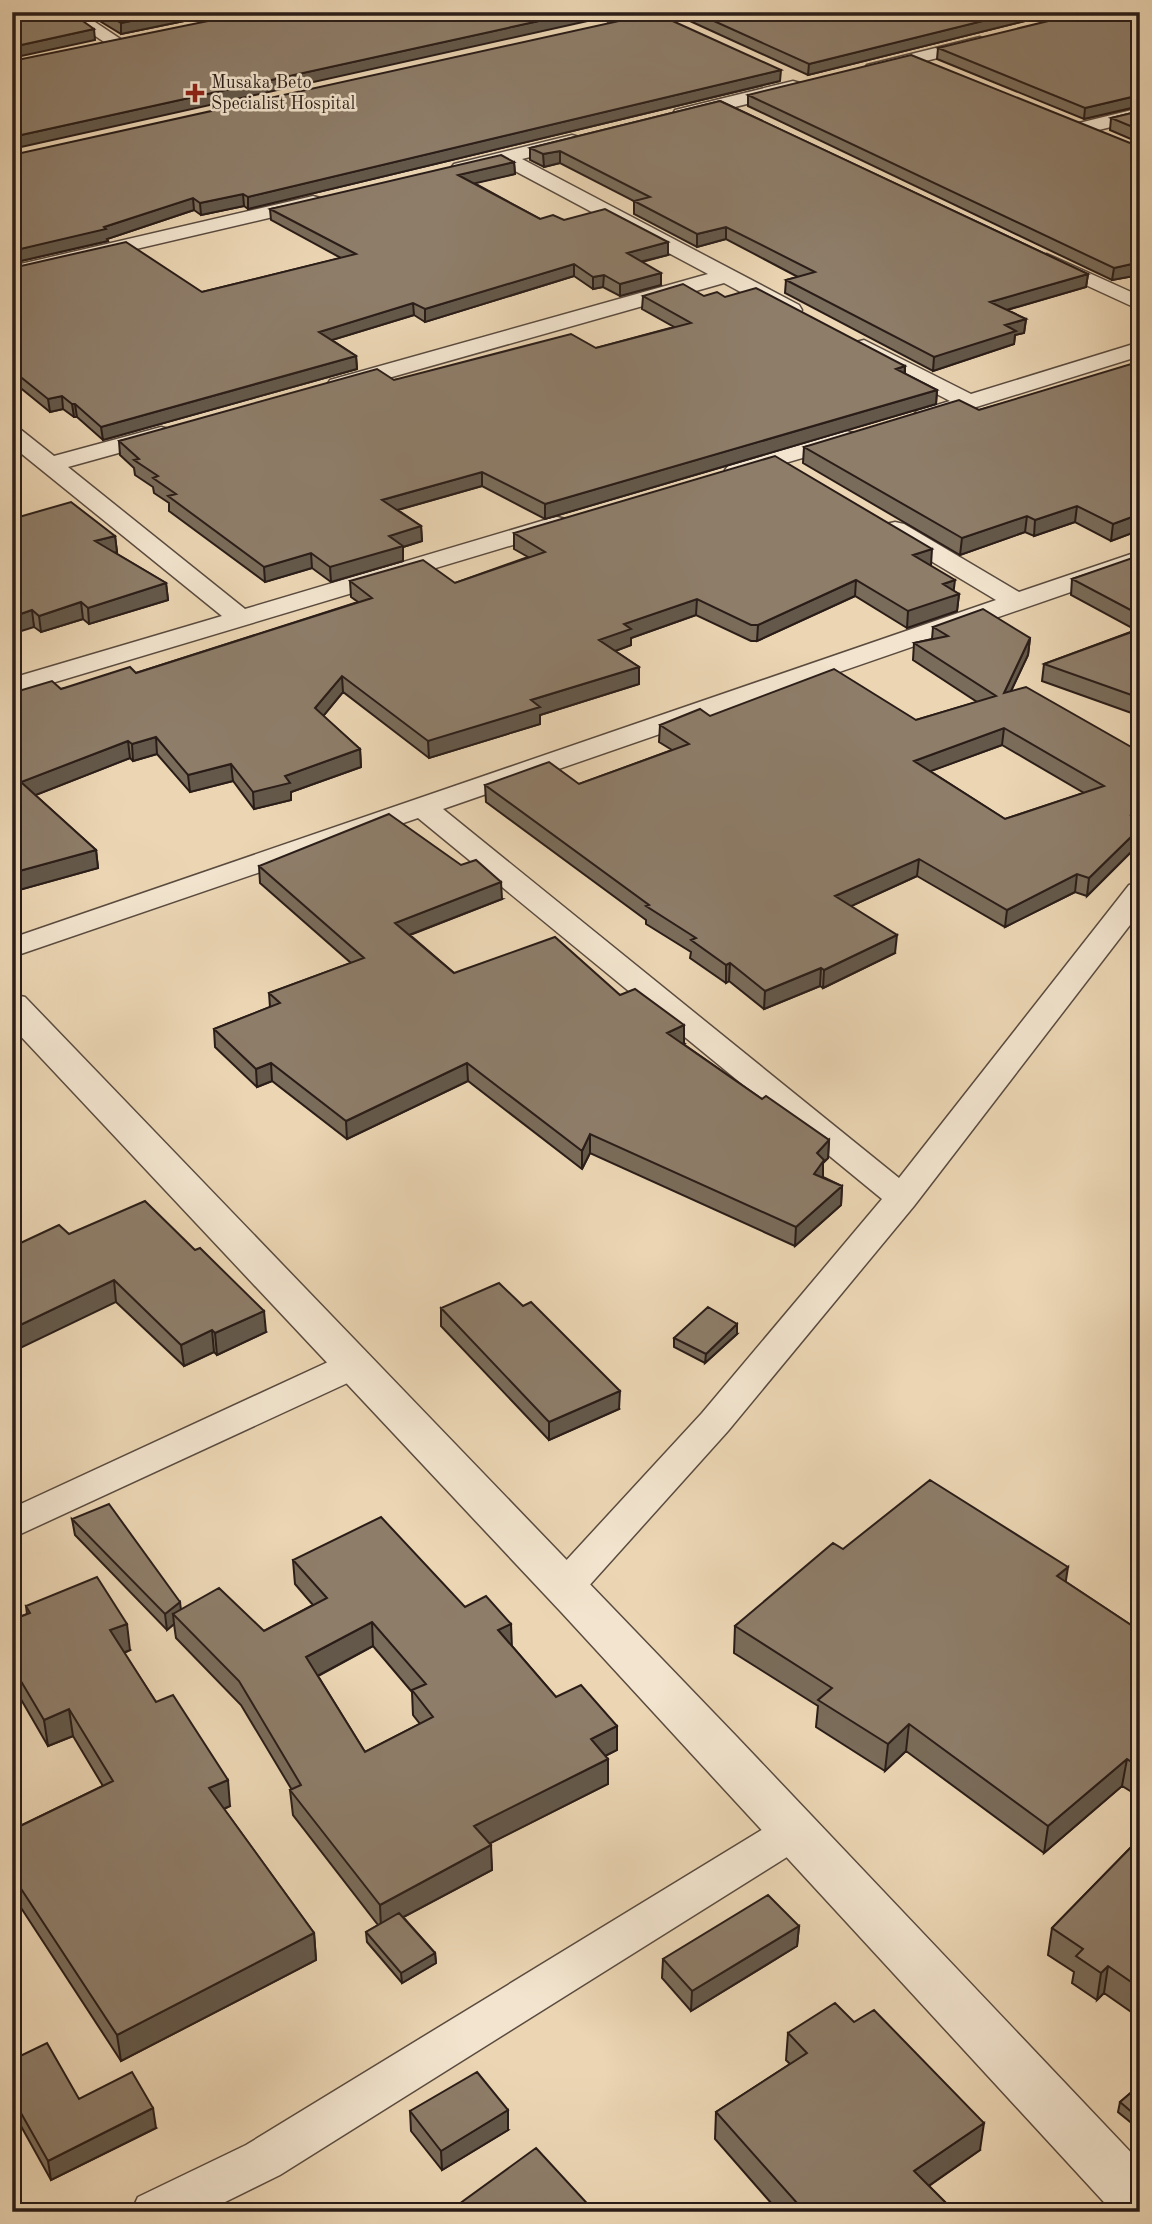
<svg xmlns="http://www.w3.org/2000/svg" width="1152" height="2224" viewBox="0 0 1152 2224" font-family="'Old Standard TT',serif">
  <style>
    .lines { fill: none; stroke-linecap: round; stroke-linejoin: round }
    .minor-casing { stroke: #5a4b3f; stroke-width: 3 }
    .tertiary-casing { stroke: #5a4b3f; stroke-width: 3 }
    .minor { fill: #f2e4ce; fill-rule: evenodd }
    .tertiary { fill: #f2e4ce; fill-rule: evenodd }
    .wall { fill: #7a6c5a; stroke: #2a1d18; stroke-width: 2; fill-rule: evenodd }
    .shaded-wall { fill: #63584a; stroke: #2a1d18; stroke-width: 2 }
    .building { fill: #8e7d69; stroke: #2a1d18; stroke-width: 2; fill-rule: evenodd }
    .poi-dot { fill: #8f2418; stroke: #f2e4ce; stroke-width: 2.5 }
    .labels { text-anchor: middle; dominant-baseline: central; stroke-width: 5; stroke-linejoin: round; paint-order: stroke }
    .far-poi-label { font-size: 18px; fill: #2a1d18; stroke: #f2e4ce; text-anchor: start }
  </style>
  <rect width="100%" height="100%" fill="#ebd5b3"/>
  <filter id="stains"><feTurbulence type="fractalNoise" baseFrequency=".00286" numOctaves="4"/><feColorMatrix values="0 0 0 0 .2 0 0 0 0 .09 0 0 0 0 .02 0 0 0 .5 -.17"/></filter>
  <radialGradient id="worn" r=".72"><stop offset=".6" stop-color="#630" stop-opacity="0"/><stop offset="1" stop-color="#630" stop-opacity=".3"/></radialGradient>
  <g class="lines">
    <defs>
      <path id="minor" d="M60,12H80L128,44L119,49L113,48Z
        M648,12H680L678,16L616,30L607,25L610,21Z
        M980,37L989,42L986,46L873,74L864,69L867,65Z
        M793,81L800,83L802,87L800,91L682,120L673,114L675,110Z
        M1140,108V120L1082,134L1072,128L1075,124Z
        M572,135L579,137L582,141L579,145L522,159L799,305L802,310L799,315H783L724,283L346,390H330L327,385L330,380L708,274L502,164L461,174L451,168L454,164Z
        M313,196L320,198L323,202L320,206L12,278V266Z
        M1047,254L1140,296V310L1040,264L1037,260L1040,256Z
        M864,340L971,394L1140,342V356L925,423L917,421L913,416L917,411L950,401L856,352L853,347L856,342Z
        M12,427L20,429L54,456L161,427L169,429L173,434L169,439L68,467L245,609L548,519L557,517L566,519L569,524L566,529L12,695V678L222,616L12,446Z
        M846,431L854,433L858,438L854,443L737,477L729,475L725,470L729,465Z
        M895,522L904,524L1019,592L1140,551V568L443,809L899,1178L1129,885L1140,882V912L914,1206L728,1431L578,1598L564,1603L550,1598L544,1588L550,1578L702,1413L882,1199L418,818L12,957V938L996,600L886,534L883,529L886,524Z
        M354,1353L367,1356L372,1365L367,1374L12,1538V1508L341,1356Z
        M796,1813L811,1818L818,1830L811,1842L280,2175L205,2212H131L138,2197L246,2145L781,1818Z"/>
      <path id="tertiary" d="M12,994L25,997L737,1737L1140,2162V2212H1113L562,1613L12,1027Z"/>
    </defs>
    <use href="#minor" class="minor-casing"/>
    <use href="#tertiary" class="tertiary-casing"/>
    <use href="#minor" class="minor"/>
    <use href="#tertiary" class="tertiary"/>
  </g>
  <path class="wall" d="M85,12H228L121,34Z
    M679,12H1061L808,75L679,16Z
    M1140,12V106L1084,119L937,59L938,48Z
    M780,81L248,209L244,206L201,215L194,210L107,239L108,241L12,263V155Z
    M748,95L1140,147V278L1134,276L1112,280L748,106Z
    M720,101L1088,274L1086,287L1007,310L1026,319L1024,333L1015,335L1014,344L933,371L785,293L786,280L798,277L726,239L697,247L634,214V201L560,163L544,167L530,160V148Z
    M1140,111V143L1110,130L1111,118Z
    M514,162L515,174L474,183L540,219L564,220L668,255L642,262L661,285L620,296L603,287L593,289L574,276L425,322L414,315L332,340L356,356L357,369L103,440L77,417H74L63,409L50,412L12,381V268L202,292L341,258L271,220L270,209Z
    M643,296L725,297L905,366V374L937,390L936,404L545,519L482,486L398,510L421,526L422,541L403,547V561L331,582L312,568L265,582L169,511V503L154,493L153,487L135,475L134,468L120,455L119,441L394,380L596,348L674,327L642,309Z
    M1140,365V530L1111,541L1075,522L1034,536L1025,532L960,555L803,463L804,447L979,410Z
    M12,519L115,536L117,552H114L166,583L168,600L89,624L83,619L41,632L34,627Z
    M514,533L931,565H929L954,591L959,594L957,611L907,628L855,596L757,641H751L696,615L631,638V645L615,651L639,667V684L540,715V724L429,758L343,692L323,716L360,749L361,767L291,792V800L254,809L233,781L190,792L157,754L133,761L130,758L35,795L96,850L98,868L12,892V693L61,689L136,673L358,602L351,597L350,581L455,583L528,557L514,549Z
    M1140,557V716L1042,681L1044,664L1136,630L1071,595L1072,579Z
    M933,627L1030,638L1028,655L1011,691L1140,752V843L1087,896L1075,892L1005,927L917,876L851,906L895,953L823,988L820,986L764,1009L729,981L726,983L690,958L691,952L646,924V920L486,802L485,785L579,784L672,750L659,742L660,725L710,716L916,720L977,702L913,660L914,643L932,639ZM1002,745L1084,793L1005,819L930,771Z
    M259,866L502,899L410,935L454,973L620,995L684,1043H682L762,1099L829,1140L828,1158L823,1163V1177L842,1186L841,1205L795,1246L590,1153L582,1169L468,1081L347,1139L272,1081L257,1087L215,1047L214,1029L270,1007L269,993L351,963L260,883Z
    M69,1234L266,1332L217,1355L214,1352L184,1366L116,1302Z
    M441,1308L619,1409L549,1440L441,1326Z
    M737,1334L705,1363L674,1347V1338Z
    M72,1519L181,1610L264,1631L313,1605L295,1584L293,1560L465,1607L512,1646L556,1697L617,1726V1750L605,1756L608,1784L490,1843L492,1870L403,1917L435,1953L436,1963L402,1983L367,1942L366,1932L378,1925L293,1815L290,1790H292L241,1705L176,1638L174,1624L167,1630L75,1535ZM373,1646L412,1692L413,1715L420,1724L365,1752L318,1676Z
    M843,1549L1066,1582L1140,1631V1797L1122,1786L1044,1853L906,1751L885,1771L816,1727L818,1706L734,1653L735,1626Z
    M26,1606L130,1650L124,1653L156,1702L230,1806L224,1809L314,1933L316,1960L121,2061L12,1894V1830L103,1786L73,1736L48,1746L15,1689L12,1690V1620L27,1614Z
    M1140,1838V2018L1104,1993L1097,2000L1072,1983L1074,1972L1048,1955L1052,1928Z
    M799,1926L797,1946L691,2011L662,1978L663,1959Z
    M788,2033L980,2150L929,2186L955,2212H779L715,2139L716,2112L790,2064L786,2060Z
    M12,2060L79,2099L156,2128L51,2180L12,2110Z
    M1140,2085V2130L1118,2112L1120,2102Z
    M410,2111L508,2130L442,2170L411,2131Z"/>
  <path class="shaded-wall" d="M175,12H228L121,34V23Z
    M580,12H628L12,149V137Z
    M1019,12H1061L808,75L809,64Z
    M94,29L95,40L12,58V47Z
    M781,70L780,81L248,209V197Z
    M1140,95V106L1084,119L1085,108Z
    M560,151V163L544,167L543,154Z
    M514,162L515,174L459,187L458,175Z
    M243,194L244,206L201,215L200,203Z
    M193,198L194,210L107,239L108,241L12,263V251L104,227Z
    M726,227V239L697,247V234Z
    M668,242V255L627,265V253Z
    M1136,263L1134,276L1112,280L1114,268Z
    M574,264V276L425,322V309Z
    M661,273V285L620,296V284Z
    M1088,274L1086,287L989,315L990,302Z
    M604,275L603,287L593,289V277Z
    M413,303L414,315L319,344V332Z
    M1026,319L1024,333L1015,335L1014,344L933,371L934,357L1005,325Z
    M356,356L357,369L103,440L101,427Z
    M905,366L904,380L896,369Z
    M937,390L936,404L545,519V504Z
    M62,396L63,409L50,412L48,399Z
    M72,404H75L77,417H74Z
    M482,472V486L383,514L382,500Z
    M1077,506L1075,522L1034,536L1035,520Z
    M1140,514V530L1111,541L1113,524Z
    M1027,516L1025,532L960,555L962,538Z
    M421,526L422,541L403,547V561L331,582L330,567L389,536Z
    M115,536L117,552L97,557L95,541Z
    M932,549L931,565L912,571L913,555Z
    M311,553L312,568L265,582L264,567Z
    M856,580L855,596L757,641L758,625Z
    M955,580L953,596L959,594L957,611L907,628L908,611L943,584Z
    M166,583L168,600L89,624L88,608Z
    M697,599L696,615L631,638V645L599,657V640L624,624Z
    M81,602L83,619L41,632L39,616Z
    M32,610L34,627L12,634V617Z
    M1030,638L1028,655L1002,710L1004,693Z
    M639,667V684L540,715V724L429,758L428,741L531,700Z
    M342,676L343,692L316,725L315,708Z
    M1004,728L1002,745L912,778L914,761Z
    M156,737L157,754L133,761L132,744Z
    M128,741L130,758L23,800L21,782Z
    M360,749L361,767L291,792V800L254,809L253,792L285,776Z
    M231,764L233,781L190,792L188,775Z
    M1140,808V823L1131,815Z
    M1140,828V843L1087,896L1089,878Z
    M96,850L98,868L12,892V873Z
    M919,859L917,876L834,914L835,896Z
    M1077,874L1075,892L1005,927L1007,910Z
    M501,882L502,899L396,940L395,923Z
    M897,935L895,953L823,988L824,970Z
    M730,963L729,981L726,983V965Z
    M821,968L820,986L764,1009L765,991Z
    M684,1025V1043L666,1051L667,1033Z
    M271,1063L272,1081L257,1087L256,1069Z
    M467,1063L468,1081L347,1139L346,1121Z
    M590,1134V1153L582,1169V1151Z
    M829,1140L828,1158L823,1163V1179L814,1174L817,1153Z
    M842,1186L841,1205L795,1246L796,1227Z
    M114,1280L116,1302L12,1352V1329Z
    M264,1311L266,1332L217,1355L215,1333Z
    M737,1324V1334L705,1363L706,1354Z
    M212,1330L214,1352L184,1366L181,1345Z
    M620,1391L619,1409L549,1440V1422Z
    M1068,1567L1064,1593L1057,1576Z
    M180,1602L182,1618L173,1614L174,1624L167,1630L165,1614Z
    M372,1622L373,1646L308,1681L306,1657Z
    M127,1624L130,1650L113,1657L110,1630Z
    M511,1624L512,1648L498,1630Z
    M12,1675L15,1689L12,1690Z
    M69,1709L73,1736L48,1746L44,1720Z
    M909,1724L906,1751L885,1771L888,1744Z
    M617,1726V1750L591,1763V1739Z
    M608,1759V1784L475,1851L474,1826Z
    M1127,1759L1122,1786L1044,1853L1048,1826Z
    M228,1780L230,1806L212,1814L209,1788Z
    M491,1845L492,1870L381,1929L380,1905Z
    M799,1926L797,1946L691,2011L692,1991Z
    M314,1933L316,1960L121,2061L117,2035Z
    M435,1953L436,1963L402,1983L401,1973Z
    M1108,1966L1104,1993L1097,2000L1101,1973Z
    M153,2108L156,2128L51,2180L48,2161Z
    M508,2110V2130L442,2170L441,2151Z
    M984,2123L980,2150L911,2198L914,2171Z"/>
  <path class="building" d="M12,12H70L94,29L12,47Z
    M102,12H175L121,23Z
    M252,12H580L12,137V61Z
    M694,12H1019L809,64Z
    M1085,12H1140V95L1085,108L938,48Z
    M655,13L781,70L248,197L243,194L200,203L193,198L104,227L106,229L12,251V155Z
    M911,55L1140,147V265L1136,263L1114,268L748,95Z
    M720,101L1088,274L990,302L1026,319L1005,325L1016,331L934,357L786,280L815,272L726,227L697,234L634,201L650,197L560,151L543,154L530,148Z
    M1140,111V130L1111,118Z
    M501,155L514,162L458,175L540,219L553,215L564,220L605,209L668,242L627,253L661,273L620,284L604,275L593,277L574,264L425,309L413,303L319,332L356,356L101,427L75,404H72L62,396L48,399L12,370V268L126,242L202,292L356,254L270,209Z
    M683,284L704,296L717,292L725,297L756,288L905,366L896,369L937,390L545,504L482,472L382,500L421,526L389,536L403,546L330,567L311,553L264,567L168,496L176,494L153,478L158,476L134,460L139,459L119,441L377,369L394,380L571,334L596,348L691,323L643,296Z
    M1131,364L1136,366L1140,365V514L1113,524L1077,506L1035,520L1027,516L962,538L804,447L959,400L979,410Z
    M775,456L932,549L913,555L955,580L943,584L959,594L908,611L856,580L758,625H751L697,599L624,624L631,629L599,640L639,667L531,700L540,707L428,741L342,676L315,708L360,749L285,776L290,783L253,792L231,764L188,775L156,737L132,744L128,741L21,782L96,850L12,873V693L52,681L61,689L130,667L136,673L372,598L350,581L423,560L455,583L545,552L514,533Z
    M71,502L115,536L95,541L166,583L88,608L81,602L39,616L32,610L12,617V519Z
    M1138,556L1140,557V615L1072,579Z
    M983,609L1030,638L1004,693L1026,687L1140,752V808L1131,815L1140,820V828L1089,878L1077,874L1007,910L919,859L835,896L897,935L824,970L821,968L765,991L730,963L726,965L691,940L696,938L646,906L649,905L485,785L549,762L579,784L689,744L660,725L700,709L710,716L834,669L916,720L996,696L914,643L948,636L933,627ZM1004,728L1104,786L1005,819L914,761Z
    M1140,629V698L1044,664Z
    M389,814L461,865L476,860L501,882L395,923L454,973L555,937L620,995L635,989L684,1025L667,1033L762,1099L766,1096L829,1140L817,1153L824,1160L814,1174L842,1186L796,1227L590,1134L582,1151L467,1063L346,1121L271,1063L256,1069L214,1029L280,1003L269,993L364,958L259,866Z
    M145,1201L195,1250L200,1248L264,1311L215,1333L212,1330L181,1345L114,1280L12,1329V1247L59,1225L69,1234Z
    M499,1283L523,1306L531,1302L620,1391L549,1422L441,1308Z
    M708,1307L737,1324L706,1354L674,1338Z
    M930,1480L1068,1567L1057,1576L1140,1631V1768L1127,1759L1048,1826L909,1724L888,1744L818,1700L832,1688L735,1626L833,1543L843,1549Z
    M109,1504L180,1602L165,1614L72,1519Z
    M381,1517L465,1607L486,1596L511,1624L498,1630L556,1697L581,1685L617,1726L591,1739L608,1759L474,1826L491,1845L380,1905L290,1790L301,1785L239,1681L173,1614L219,1588L264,1631L327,1598L293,1560ZM372,1622L426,1684L412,1690L433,1717L365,1752L306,1657Z
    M97,1577L127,1624L110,1630L156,1702L173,1695L228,1780L209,1788L314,1933L117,2035L12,1875V1830L113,1781L69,1709L44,1720L12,1666V1620L30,1613L26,1606Z
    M1140,1838V1988L1108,1966L1101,1973L1076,1956L1083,1949L1052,1928Z
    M768,1895L799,1926L692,1991L663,1959Z
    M399,1913L435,1953L401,1973L366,1932Z
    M835,2003L854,2022L874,2010L984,2123L914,2171L955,2212H805L716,2112L807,2053L788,2033Z
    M47,2043L79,2099L132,2072L153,2108L48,2161L12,2097V2060Z
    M477,2072L508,2110L441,2151L410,2111Z
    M1140,2085V2119L1120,2102Z
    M536,2148L595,2212H448Z"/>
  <path class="poi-dot" d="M191.5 82.5h7v7h7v7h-7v7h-7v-7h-7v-7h7z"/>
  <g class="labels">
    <g class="far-poi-label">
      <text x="211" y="83">Musaka Beto<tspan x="211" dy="21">Specialist Hospital</tspan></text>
    </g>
  </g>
  <rect width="1152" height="2224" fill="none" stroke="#ebd5b3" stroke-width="42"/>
  <rect x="14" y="14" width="1124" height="2196" fill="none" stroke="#2a1d18" stroke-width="3.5"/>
  <rect x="21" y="21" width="1110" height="2182" fill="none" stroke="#2a1d18" stroke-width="2"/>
  <rect width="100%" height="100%" filter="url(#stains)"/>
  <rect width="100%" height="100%" fill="url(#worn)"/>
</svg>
